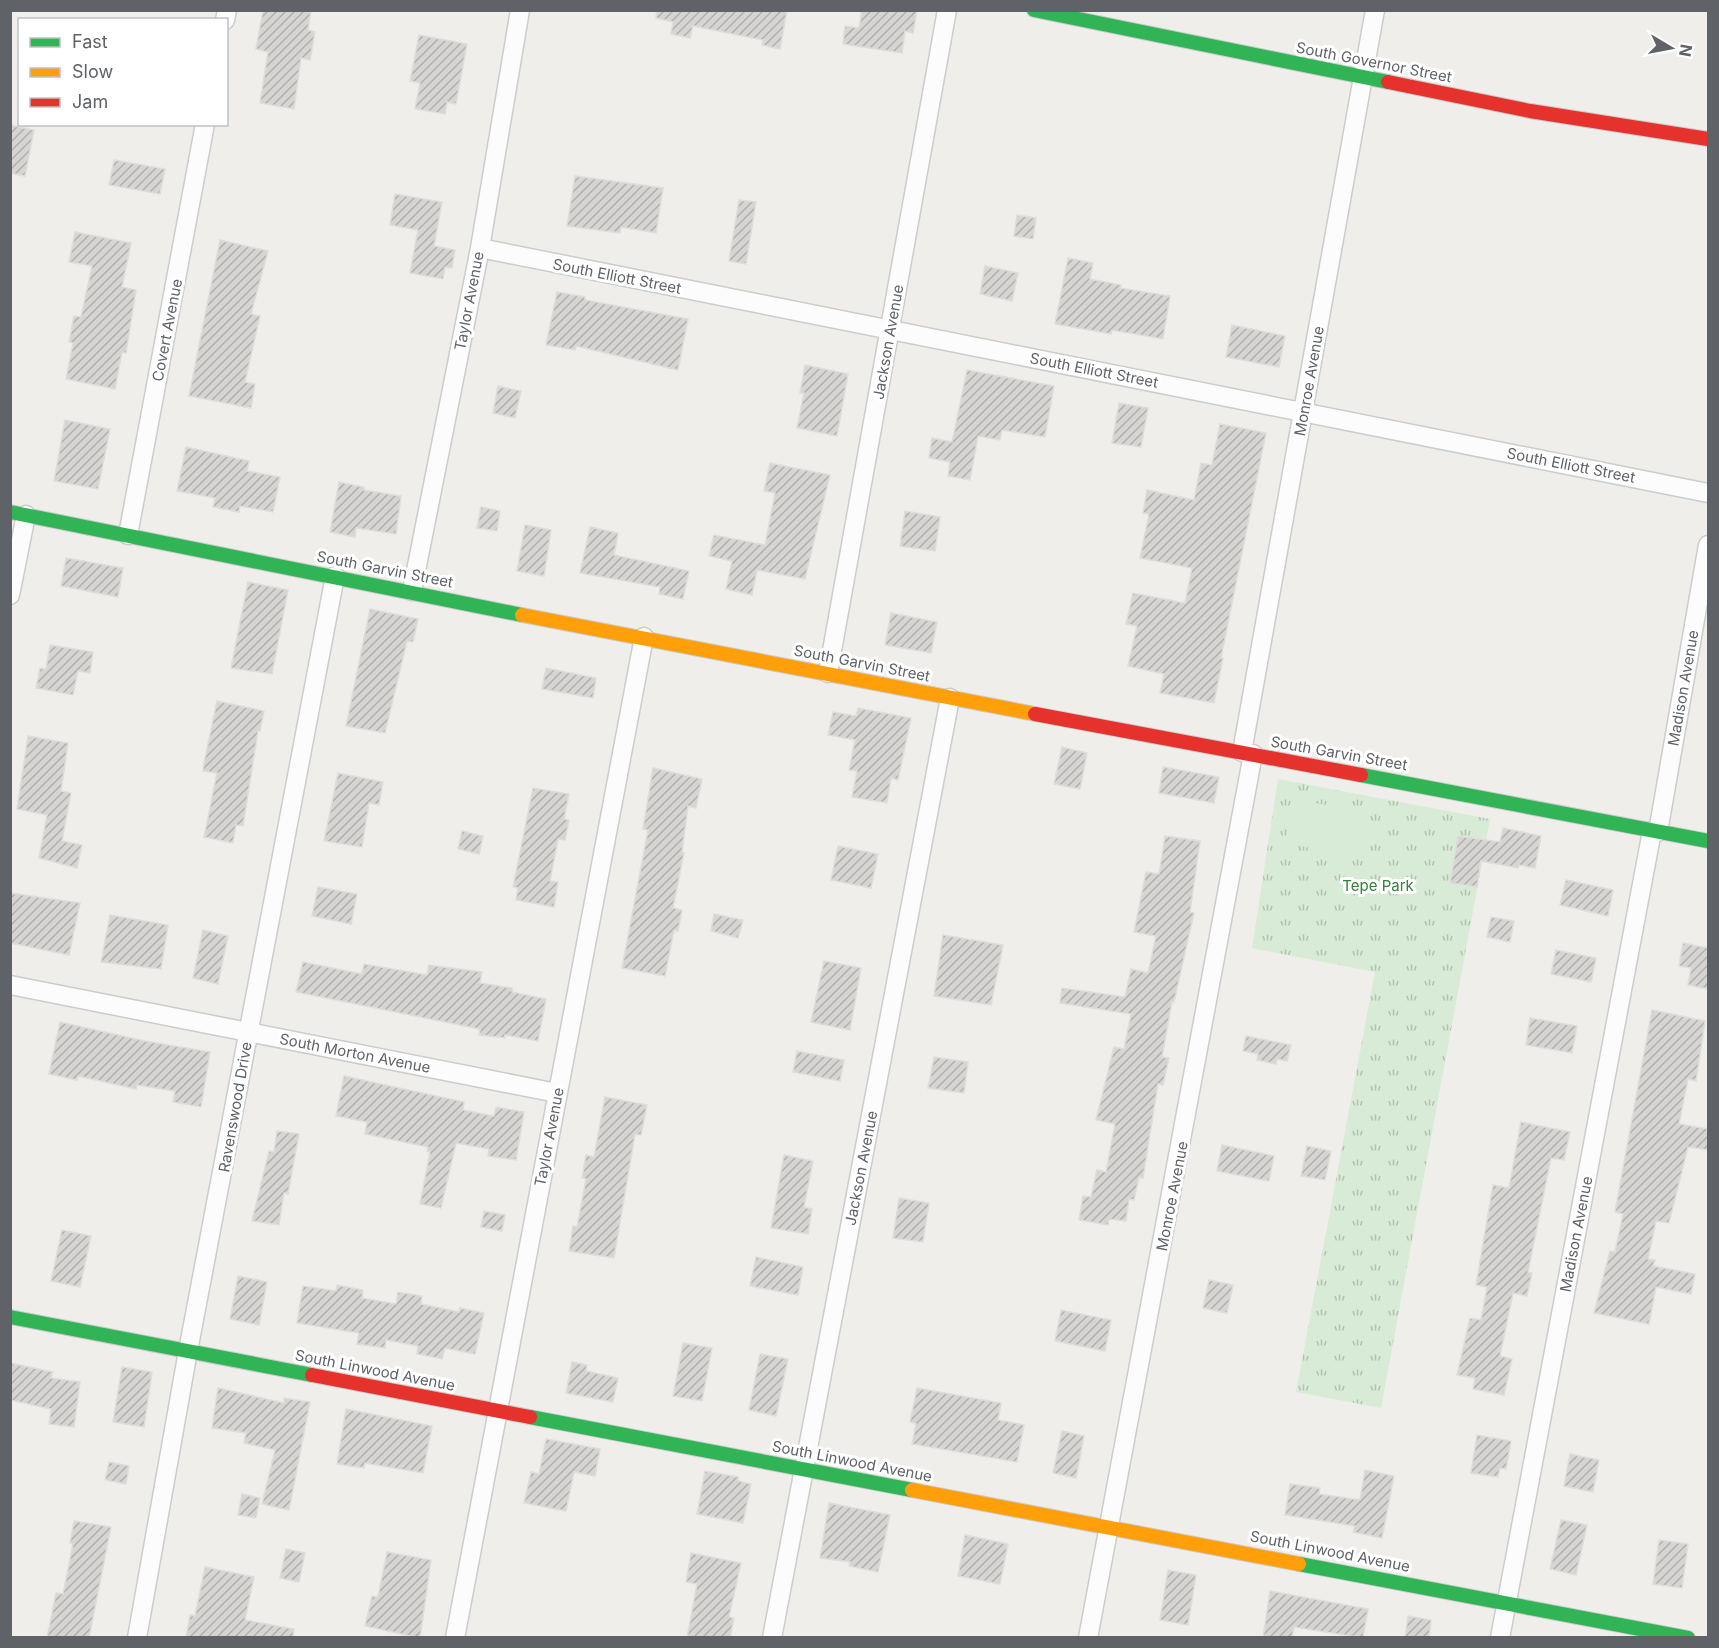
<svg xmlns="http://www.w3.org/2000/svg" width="1719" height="1648" viewBox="0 0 1719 1648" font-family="Inter,sans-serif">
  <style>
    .grass { fill: url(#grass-tufts) }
    .pitch { fill: #d8ebd6 }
    .building { fill: url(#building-hatch); stroke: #deddd9; stroke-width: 1.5 }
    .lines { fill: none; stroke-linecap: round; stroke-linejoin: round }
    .street-casing { stroke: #cbcccc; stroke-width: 21 }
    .fast-casing { stroke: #cacacb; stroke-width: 16 }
    .slow-casing { stroke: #cacacb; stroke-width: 16 }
    .jam-casing { stroke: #cacacb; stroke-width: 16 }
    .street { stroke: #fdfcfc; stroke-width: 18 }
    .fast { stroke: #30b455; stroke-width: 14 }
    .slow { stroke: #ff9f0a; stroke-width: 14 }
    .jam { stroke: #e5322d; stroke-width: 14 }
    .labels { text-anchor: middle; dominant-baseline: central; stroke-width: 6; stroke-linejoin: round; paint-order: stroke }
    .street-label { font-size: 15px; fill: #5f6368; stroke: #fff }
    .park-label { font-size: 15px; fill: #348238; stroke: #fff }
  </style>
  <defs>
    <pattern id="grass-tufts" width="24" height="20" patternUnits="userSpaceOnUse" patternTransform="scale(1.5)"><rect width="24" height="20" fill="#d8ebd6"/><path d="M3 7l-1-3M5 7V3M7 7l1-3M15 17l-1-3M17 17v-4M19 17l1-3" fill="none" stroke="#b2c2b1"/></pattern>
    <pattern id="building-hatch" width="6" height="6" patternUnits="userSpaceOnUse" patternTransform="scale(1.5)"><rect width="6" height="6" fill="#d6d5d3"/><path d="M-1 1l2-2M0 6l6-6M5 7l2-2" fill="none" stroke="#b1b0af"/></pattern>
  </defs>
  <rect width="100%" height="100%" fill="#efeeea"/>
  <path class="grass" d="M1278,779L1490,819L1381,1408L1296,1392L1375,972L1252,948Z"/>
  <path class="pitch" d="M1292,799L1369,812L1362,858L1285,843Z"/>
  <path class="building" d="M263,10H311L308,30L315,32L310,60L301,58L294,109L260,103L268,52L256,49Z
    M657,10H787L780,49L762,45L763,40L693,26L690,38L671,34L673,22L656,18Z
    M862,10H917L913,33L905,31L902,53L843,44L845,26L859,28Z
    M419,35L467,44L456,104L447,102L445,114L415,109L420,83L410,81Z
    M10,125L34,130L25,176L10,173Z
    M114,160L165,169L160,194L109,185Z
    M575,176L663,188L656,233L621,227L620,233L567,226Z
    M395,194L442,202L434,246L455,250L452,268L445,267L443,279L410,273L418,230L390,225Z
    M739,200L756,202L746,264L729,261Z
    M1017,215L1036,218L1033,239L1014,236Z
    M75,232L131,243L122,287L136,290L126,353L122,352L115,389L66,379L73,343L69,342L74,316L81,317L92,266L69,262Z
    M220,240L268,251L251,314L260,316L245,382L255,384L251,408L189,396Z
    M1068,258L1093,263L1090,279L1121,285L1120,288L1170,296L1163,339L1112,330L1111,334L1055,324Z
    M985,266L1018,273L1012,301L980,294Z
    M557,292L585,297V300L688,319L678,370L576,346L575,350L546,345Z
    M1232,325L1285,336L1279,367L1226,357Z
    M805,365L848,374L837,436L797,428L804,393H800Z
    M967,370L1054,386L1045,437L1002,430L1000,440L978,436L970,480L948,476L950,462L929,458L932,438L952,442Z
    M498,386L521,391L515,418L493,413Z
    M1119,403L1148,408L1141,447L1112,443Z
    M65,420L110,429L98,489L54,481Z
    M1220,424L1266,433L1221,658H1223L1214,703L1160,693L1164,674L1128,666L1137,626L1126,624L1133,593L1185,603L1192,568L1140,558L1149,514L1143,513L1147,490L1194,500L1201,463L1212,465Z
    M186,447L249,461L247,471L280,477L273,512L240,506L239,512L213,507L215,498L177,491Z
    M770,463L830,475L805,579L757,570L752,595L726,589L732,561L709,556L714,535L765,545L775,493L764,491Z
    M339,482L364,487V490L401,496L396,534L356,528L355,537L330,532Z
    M481,507L500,511L497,531L477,528Z
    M905,511L940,517L935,551L900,546Z
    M525,525L551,530L544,576L517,571Z
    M590,527L618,533L614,555L689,571L683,599L659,594L660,587L580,573Z
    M66,558L123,568L118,597L61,586Z
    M248,582L288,590L272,674L231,668Z
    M370,609L418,619L413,642L407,641L385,733L346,726Z
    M891,613L937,622L931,653L885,645Z
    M50,645L93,652L90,673L78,671L73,695L36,688L40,668L46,669Z
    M546,668L596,678L593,698L542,689Z
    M217,701L264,711L260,731H258L243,826L236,825L233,843L204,837L217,773L203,771L204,763Z
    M858,708L911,718L898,780L891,778L887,803L852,797L857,771L849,770L855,740L828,735L833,712L856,716Z
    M28,736L68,743L61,791L71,793L62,841L82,845L77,868L39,858L47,815L17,809Z
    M1062,747L1087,753L1080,789L1054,784Z
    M1163,767L1219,777L1214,803L1159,793Z
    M653,768L702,779L696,808L688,806L682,852L684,853L673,908L682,910L678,931L674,930L665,976L622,968L648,830L643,829Z
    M338,773L383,782L379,805L369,803L362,847L324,841Z
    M533,788L569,794L564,819L569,820L565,840L558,839L550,881L558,882L554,907L516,900L518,888L513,887Z
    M1503,828L1541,836L1535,868L1519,865L1518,868L1481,861L1477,887L1450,883L1458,836L1500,842Z
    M462,831L483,836L479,854L458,849Z
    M1165,836L1200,841L1190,912L1194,913L1174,1002H1172L1162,1057L1169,1058L1163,1085L1158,1084L1143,1178L1139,1177L1134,1200L1129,1199L1126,1221L1109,1219L1108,1225L1079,1220L1083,1196L1091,1197L1097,1170L1106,1172L1115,1124L1096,1120L1114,1047L1124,1049L1131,1014L1060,1003L1062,988L1125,997L1131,969L1148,973L1156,936L1134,932L1146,872L1159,874Z
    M838,846L878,854L871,888L831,880Z
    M1566,880L1613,890L1608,916L1560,905Z
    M318,887L357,894L351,924L312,916Z
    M10,893L80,903L69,955L10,943Z
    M714,914L743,920L738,938L711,931Z
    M110,915L168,925L161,969L101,962Z
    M1491,917L1514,921L1510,942L1487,937Z
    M203,930L228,936L218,984L193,978Z
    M943,935L1003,945L991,1005L934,996Z
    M1683,943L1708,948V989L1688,985L1691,968L1679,966Z
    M1556,950L1596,958L1591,982L1551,974Z
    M824,961L861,968L850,1030L811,1022Z
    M303,962L362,974L364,964L427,975L429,965L482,972L480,983L512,988V992L546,999L538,1041L505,1035V1038L479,1035L480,1029L296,992Z
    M1652,1010L1705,1021L1696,1081L1688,1079L1679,1124L1708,1129V1150L1688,1147L1669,1223L1656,1221L1648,1259L1655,1260L1653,1266L1695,1274L1691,1294L1656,1287L1649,1324L1594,1313L1610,1251L1615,1252L1623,1214L1615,1212Z
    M1530,1018L1577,1026L1572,1053L1526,1045Z
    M60,1022L145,1041L210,1052L201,1107L173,1102L175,1091L137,1085L136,1089L78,1076L77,1080L49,1074Z
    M1246,1036L1291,1045L1287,1061L1277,1059L1276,1064L1257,1060L1258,1054L1243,1051Z
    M797,1051L844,1060L840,1081L793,1072Z
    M934,1057L968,1062L964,1093L928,1088Z
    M344,1076L464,1102L463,1110L494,1116L496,1107L524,1112L516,1160L488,1156L489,1149L456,1143L441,1208L420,1204L430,1152L427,1151L428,1147L365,1134L367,1122L336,1116Z
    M605,1097L647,1105L641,1135L635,1134L614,1258L569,1251L573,1226L577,1227L586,1179L582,1178L586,1155L594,1157Z
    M1521,1122L1570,1132L1564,1160L1551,1158L1528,1272L1532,1273L1527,1296L1513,1293L1500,1356L1512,1359L1504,1395L1473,1389L1475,1378L1457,1375L1470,1318L1481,1320L1487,1287L1476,1285L1493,1185L1509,1188Z
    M277,1131L299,1134L288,1194L284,1193L279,1225L252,1221L269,1151L274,1152Z
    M1222,1145L1274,1156L1269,1181L1217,1171Z
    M1307,1146L1331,1151L1325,1180L1301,1176Z
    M784,1155L813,1161L804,1207L812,1209L808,1234L771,1228Z
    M899,1198L929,1203L923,1242L893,1238Z
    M484,1211L505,1215L502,1231L481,1227Z
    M62,1230L91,1236L80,1287L51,1281Z
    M756,1257L803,1267L798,1295L750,1286Z
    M238,1276L267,1282L259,1325L230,1319Z
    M1209,1280L1233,1285L1227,1313L1203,1308Z
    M337,1285L363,1290L362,1298L396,1304L398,1292L422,1296L421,1304L459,1312L460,1308L484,1313L475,1354L445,1348L442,1359L417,1354L418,1346L386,1340L385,1348L357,1344L359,1333L297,1323L303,1286L336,1291Z
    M1061,1310L1111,1320L1105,1351L1055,1341Z
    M683,1343L712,1348L702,1401L673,1396Z
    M760,1354L788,1359L776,1416L749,1410Z
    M572,1362L587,1365L586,1371L618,1378L613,1402L566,1393Z
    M10,1363L53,1372L51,1378L80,1382L74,1427L49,1424L51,1409L10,1400Z
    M122,1367L152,1372L144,1427L113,1422Z
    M218,1388L284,1403V1398L310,1402L289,1510L262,1504L275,1450L244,1443L246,1433L212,1428Z
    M917,1388L1001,1403L998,1420L1024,1425L1017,1462L912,1444L916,1424L910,1422Z
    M346,1409L432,1426L423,1473L365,1463L364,1468L337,1464Z
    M1062,1431L1084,1436L1076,1478L1053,1473Z
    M1477,1435L1511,1441L1506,1469L1500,1468L1498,1477L1471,1473Z
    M546,1439L600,1449L595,1476L574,1472L566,1511L524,1503L531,1472L539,1474Z
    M1570,1454L1599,1460L1593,1492L1564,1486Z
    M109,1462L129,1466L126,1484L105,1480Z
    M1365,1470L1394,1476L1382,1538L1353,1532L1355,1526L1285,1515L1290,1484L1320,1488L1319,1494L1360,1500Z
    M705,1471L738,1477V1481L751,1484L743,1523L697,1514Z
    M242,1494L260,1498L256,1518L238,1515Z
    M829,1503L890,1515L878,1572L849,1566L850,1562L820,1558Z
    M1561,1520L1587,1525L1576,1575L1550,1569Z
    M74,1521L111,1527L89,1638H47L56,1593L63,1594L73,1544L70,1543Z
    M965,1535L1008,1544L1000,1584L958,1576Z
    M1659,1540L1688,1544L1682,1588L1653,1584Z
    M286,1549L305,1553L299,1582L280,1578Z
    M387,1552L431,1560L420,1638L365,1626L372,1596L378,1597Z
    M691,1553L741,1563L729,1617L734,1618L730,1638H687L697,1584L686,1582Z
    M205,1567L254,1577L245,1620L294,1629L293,1638H186L190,1615L195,1616Z
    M1168,1570L1196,1575L1188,1625L1160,1620Z
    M1270,1591L1368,1609L1363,1638L1294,1627L1292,1638H1263Z
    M1408,1616L1431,1620L1429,1638H1405Z"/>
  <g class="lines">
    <defs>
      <path id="street" d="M225,20L227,10
        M480,248L1708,493
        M128,535L205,124
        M412,591L480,248L520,10
        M10,595L26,515
        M828,673L947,10
        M1242,752L1375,10
        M1658,832L1708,545
        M10,985L557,1093
        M137,1638L188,1351L335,576
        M455,1638L644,637
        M772,1638L950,698
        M1088,1638L1253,754
        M1500,1638L1652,831"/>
      <path id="fast" d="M1034,10L1388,82
        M10,512L522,615
        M1361,775L1708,841
        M10,1317L312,1375
        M530,1417L912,1490
        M1299,1564L1688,1638"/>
      <path id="slow" d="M522,615L1035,714
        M912,1490L1299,1564"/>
      <path id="jam" d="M1388,82L1530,111L1708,139
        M1035,714L1361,775
        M312,1375L530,1417"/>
    </defs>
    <use href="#street" class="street-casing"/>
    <use href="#fast" class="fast-casing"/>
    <use href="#slow" class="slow-casing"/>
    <use href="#jam" class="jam-casing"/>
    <use href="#street" class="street"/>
    <use href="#fast" class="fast"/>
    <use href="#slow" class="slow"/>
    <use href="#jam" class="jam"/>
  </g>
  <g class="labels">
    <g class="street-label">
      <text transform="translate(1374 62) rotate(11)">South Governor Street</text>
      <text transform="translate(617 276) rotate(11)">South Elliott Street</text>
      <text transform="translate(469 301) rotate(-79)">Taylor Avenue</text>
      <text transform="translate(167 330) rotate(-79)">Covert Avenue</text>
      <text transform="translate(888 342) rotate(-80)">Jackson Avenue</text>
      <text transform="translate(1094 370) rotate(11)">South Elliott Street</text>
      <text transform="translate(1309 381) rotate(-80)">Monroe Avenue</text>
      <text transform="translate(1571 465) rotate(11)">South Elliott Street</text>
      <text transform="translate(385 569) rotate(11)">South Garvin Street</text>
      <text transform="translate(862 663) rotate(11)">South Garvin Street</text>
      <text transform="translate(1683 688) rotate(-80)">Madison Avenue</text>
      <text transform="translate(1339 753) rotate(10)">South Garvin Street</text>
      <text transform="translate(355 1053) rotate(11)">South Morton Avenue</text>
      <text transform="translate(235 1107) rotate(-80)">Ravenswood Drive</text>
      <text transform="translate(549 1137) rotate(-79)">Taylor Avenue</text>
      <text transform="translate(861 1168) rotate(-79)">Jackson Avenue</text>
      <text transform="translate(1172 1196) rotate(-79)">Monroe Avenue</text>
      <text transform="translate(1576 1234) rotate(-79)">Madison Avenue</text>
      <text transform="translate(375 1370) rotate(11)">South Linwood Avenue</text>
      <text transform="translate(852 1461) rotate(11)">South Linwood Avenue</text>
      <text transform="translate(1330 1551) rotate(11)">South Linwood Avenue</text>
    </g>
    <g class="park-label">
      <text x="1378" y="885">Tepe Park</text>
    </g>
  </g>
  <rect width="1719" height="1648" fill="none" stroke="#5f6368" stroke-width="24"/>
  <rect x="18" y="18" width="210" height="108" fill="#ffffff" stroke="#bfc1c3" stroke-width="1.5"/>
  <rect x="30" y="38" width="30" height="9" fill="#30b455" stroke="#bfc1c3" stroke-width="1.5"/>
  <text x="72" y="48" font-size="18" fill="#5f6368">Fast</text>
  <rect x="30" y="68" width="30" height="9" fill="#ff9f0a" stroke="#bfc1c3" stroke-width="1.5"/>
  <text x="72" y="78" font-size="18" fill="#5f6368">Slow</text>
  <rect x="30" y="98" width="30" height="9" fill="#e5322d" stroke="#bfc1c3" stroke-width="1.5"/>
  <text x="72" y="108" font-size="18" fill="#5f6368">Jam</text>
  <g transform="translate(1671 48) rotate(100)" stroke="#ffffff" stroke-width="4.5" paint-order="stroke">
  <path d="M0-4.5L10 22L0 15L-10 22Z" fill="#5f6368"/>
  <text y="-9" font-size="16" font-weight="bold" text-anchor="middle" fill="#5f6368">N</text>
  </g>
</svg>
